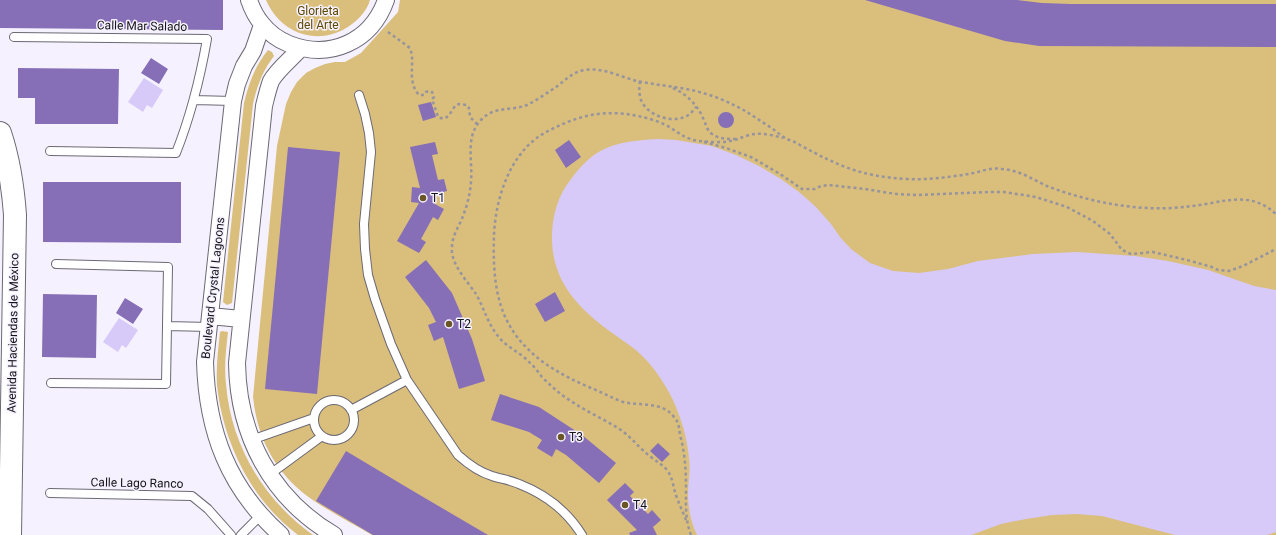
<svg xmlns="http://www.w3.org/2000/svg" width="1276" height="535" viewBox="0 0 1276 535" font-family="Roboto,sans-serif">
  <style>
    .green { fill: #dabe7c }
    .water { fill: #d7caf9 }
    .building { fill: #866fb7 }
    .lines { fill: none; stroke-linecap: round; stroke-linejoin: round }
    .lane-casing { stroke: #6c6974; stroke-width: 10 }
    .street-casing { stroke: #6c6974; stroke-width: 18 }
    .secondary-casing { stroke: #6c6974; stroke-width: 24 }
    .path { stroke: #97949e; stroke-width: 2.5; stroke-dasharray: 3 3; stroke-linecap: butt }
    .lane { stroke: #fff; stroke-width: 8 }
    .street { stroke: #fff; stroke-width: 16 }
    .secondary { stroke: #fff; stroke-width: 22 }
    .poi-dot { fill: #6a5624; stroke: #f5f1ff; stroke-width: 1.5 }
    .labels { text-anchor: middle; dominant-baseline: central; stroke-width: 3; stroke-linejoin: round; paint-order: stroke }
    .park-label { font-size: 12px; fill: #5f4802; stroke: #f5f1ff }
    .street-label { font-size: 12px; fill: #141317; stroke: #f5f1ff }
    .poi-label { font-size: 12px; fill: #141317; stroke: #f5f1ff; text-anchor: start }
  </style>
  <rect width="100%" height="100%" fill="#f5f1ff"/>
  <path class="green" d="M266,0H370C367,10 360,18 352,24C321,48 281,35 266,0Z
    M400,0H1276V535H372C350,522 322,508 302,492C272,467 257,435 253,397L277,146L286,104L291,92L297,82L306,73L315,68L325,64L335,62H345L361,53L398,12Z
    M268,50L272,52L274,56C263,70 257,86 253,104L232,303L227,305L223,302L244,103C249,83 255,66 268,50Z
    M222,331L228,332C226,350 224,367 226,384C231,445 263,499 313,535H298C251,500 223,442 217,385C216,367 218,350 220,332Z"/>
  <path class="water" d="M144,78L163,90L152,108L147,105L143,112L128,102Z
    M658,139L676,140L712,146L736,155L759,166L781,179L799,192L816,207L831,224L840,237L851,249L870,263L893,271L919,273L948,269L978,261L1033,254L1077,252L1135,256L1168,261L1208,270L1254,286L1276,290V532L1267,535H1175L1102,516L1077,514L1052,515L1026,519L1001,524L971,535H697C691,523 688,508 688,494C688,482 691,470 689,458C687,436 680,414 670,394C661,378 651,363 637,351C630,345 622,340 615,335C580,310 552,283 552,238C552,219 556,202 566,186C594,146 611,142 658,139Z
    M119,318L138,330L126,348L122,345L118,352L103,342Z"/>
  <path class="building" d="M0,0H223V30L0,28Z
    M865,0H1017L1042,3L1071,4H1276V47L1039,46L1005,41Z
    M151,58L168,69L159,84L141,73Z
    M18,68L119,69L118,124H35V98H18Z
    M431,102L436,117L423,121L418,105Z
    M718 120a8 8 0 1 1 16 0a8 8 0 1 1-16 0Z
    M569,140L581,157L566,168L555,150Z
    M435,142L438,154L432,155L438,180L444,179L447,191L436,194L435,204L444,209L438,220L433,217L421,239L426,242L419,253L397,241L419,203L411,202L412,187L420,188L410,147Z
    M288,147L340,152L317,394L265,389Z
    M43,182H181V243L43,242Z
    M426,260L452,293L472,339L485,381L459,389L443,337L434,341L428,325L436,322L429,308L405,277Z
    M555,292L565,311L545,322L535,304Z
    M43,294L97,295L96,358L42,357Z
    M125,298L143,309L133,324L116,313Z
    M500,394L539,407L582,435L616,463L599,483L566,455L556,449L552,457L537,448L542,440L529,432L491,420Z
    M658,443L670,454L662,462L650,451Z
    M346,451L413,491L488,535H373L316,501Z
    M625,483L634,492L630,496L648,514L652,510L661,520L653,527L657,535H630L629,533L637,530L607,500Z"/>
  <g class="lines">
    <defs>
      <path id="lane" d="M14,37L207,39C200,79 191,115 176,153L50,151
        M359,95L365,114L369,133L371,152L364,224L365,249L368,275L375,299L391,344L407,380L458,455C468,464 479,472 492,476C501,479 510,480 519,484C545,494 567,511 582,535
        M194,100L233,101
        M167,326L209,327
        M51,383L166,384L168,267L56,264
        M314 420a20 20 0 1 1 40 0a20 20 0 1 1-40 0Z
        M351,410L407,380
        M251,440L314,418
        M269,475L322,436
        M50,493L192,496L208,509L231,535
        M241,535L261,515"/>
      <path id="street" d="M249,0C252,9 256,17 262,24C269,33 279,40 289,44C330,60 371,42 386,0
        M262,25L253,51L244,66L237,84L233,101L205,362C207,431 228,488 281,535
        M301,48C292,58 277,70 271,81C268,89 266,98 264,106L237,363C238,435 271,498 334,535
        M210,316L241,319"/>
      <path id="secondary" d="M0,133C9,160 13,187 15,215L10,535"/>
    </defs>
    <use href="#lane" class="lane-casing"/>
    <use href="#street" class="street-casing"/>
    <use href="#secondary" class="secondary-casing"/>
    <path class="path" d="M388,32L410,48C416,64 406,80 419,95H424L426,92L429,91L432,92L434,97L432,99L438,117C448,122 450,112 456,105L459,104L467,105L469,108L470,117L477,124
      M640,81C639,88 639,94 641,100C648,117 675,125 690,114C692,112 694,109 696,107
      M673,88C686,94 697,104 703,118C706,124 706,129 712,134C719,139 727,139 736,139
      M704,142L726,148L751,157L780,174L802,189H815L821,186L829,185L865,189L896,194L917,195L988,192H1004L1036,197L1067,207L1093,221L1110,234L1122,250L1131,254L1153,252L1187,260L1212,267L1218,270L1229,271L1243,266L1276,249
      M686,520C683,512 679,504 676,495C673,487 673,478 667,470C662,464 657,462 651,457C640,449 632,438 621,430C606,420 589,413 574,403C562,396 552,387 542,377C538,372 534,366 529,362C520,352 506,347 498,336C488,324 484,308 476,294C467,281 450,263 452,247C452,238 457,229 461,221C466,209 470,196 471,182C473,160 464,135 483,118C496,106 512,111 527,105C537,100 547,93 556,87C566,80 572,72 585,70C602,67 621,77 637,81C655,85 673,86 691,90C706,93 722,99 736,106C748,112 759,120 770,127C776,131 781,136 787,139C791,141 796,142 800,145C838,166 863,177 908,179C929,180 949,177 969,174C980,172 991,167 1002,169C1021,170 1036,182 1052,188C1091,202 1132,210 1172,208C1184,207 1195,206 1206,204C1233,199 1254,194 1276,214
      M691,535C685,519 686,506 686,489C686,471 685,452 680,435C679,428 679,422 674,417C662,400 637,407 620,401C610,397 601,392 591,388C563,376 537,362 518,338C494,308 493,270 494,234C496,198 509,156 541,135C551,129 562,124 573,120C595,112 619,111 642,117C652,119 663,123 671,128C680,134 688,140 699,141C709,142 720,143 730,141C737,140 742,137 749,135C760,132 772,135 783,138"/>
    <use href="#lane" class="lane"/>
    <use href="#street" class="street"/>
    <use href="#secondary" class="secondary"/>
  </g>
  <g class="poi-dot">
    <circle cx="423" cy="198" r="4"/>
    <circle cx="449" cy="324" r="4"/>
    <circle cx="561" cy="437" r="4"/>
    <circle cx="625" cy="505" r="4"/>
  </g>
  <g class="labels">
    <g class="park-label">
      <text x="318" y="11">Glorieta<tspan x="318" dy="14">del Arte</tspan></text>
    </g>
    <g class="street-label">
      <text transform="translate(142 26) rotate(1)">Calle Mar Salado</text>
      <text transform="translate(213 288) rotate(-84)">Boulevard Crystal Lagoons</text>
      <text transform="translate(13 333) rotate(-89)">Avenida Haciendas de México</text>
      <text transform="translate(137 483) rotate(1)">Calle Lago Ranco</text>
    </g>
    <g class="poi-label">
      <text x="431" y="198">T1</text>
      <text x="457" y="324">T2</text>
      <text x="569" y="437">T3</text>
      <text x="633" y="505">T4</text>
    </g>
  </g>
</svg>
